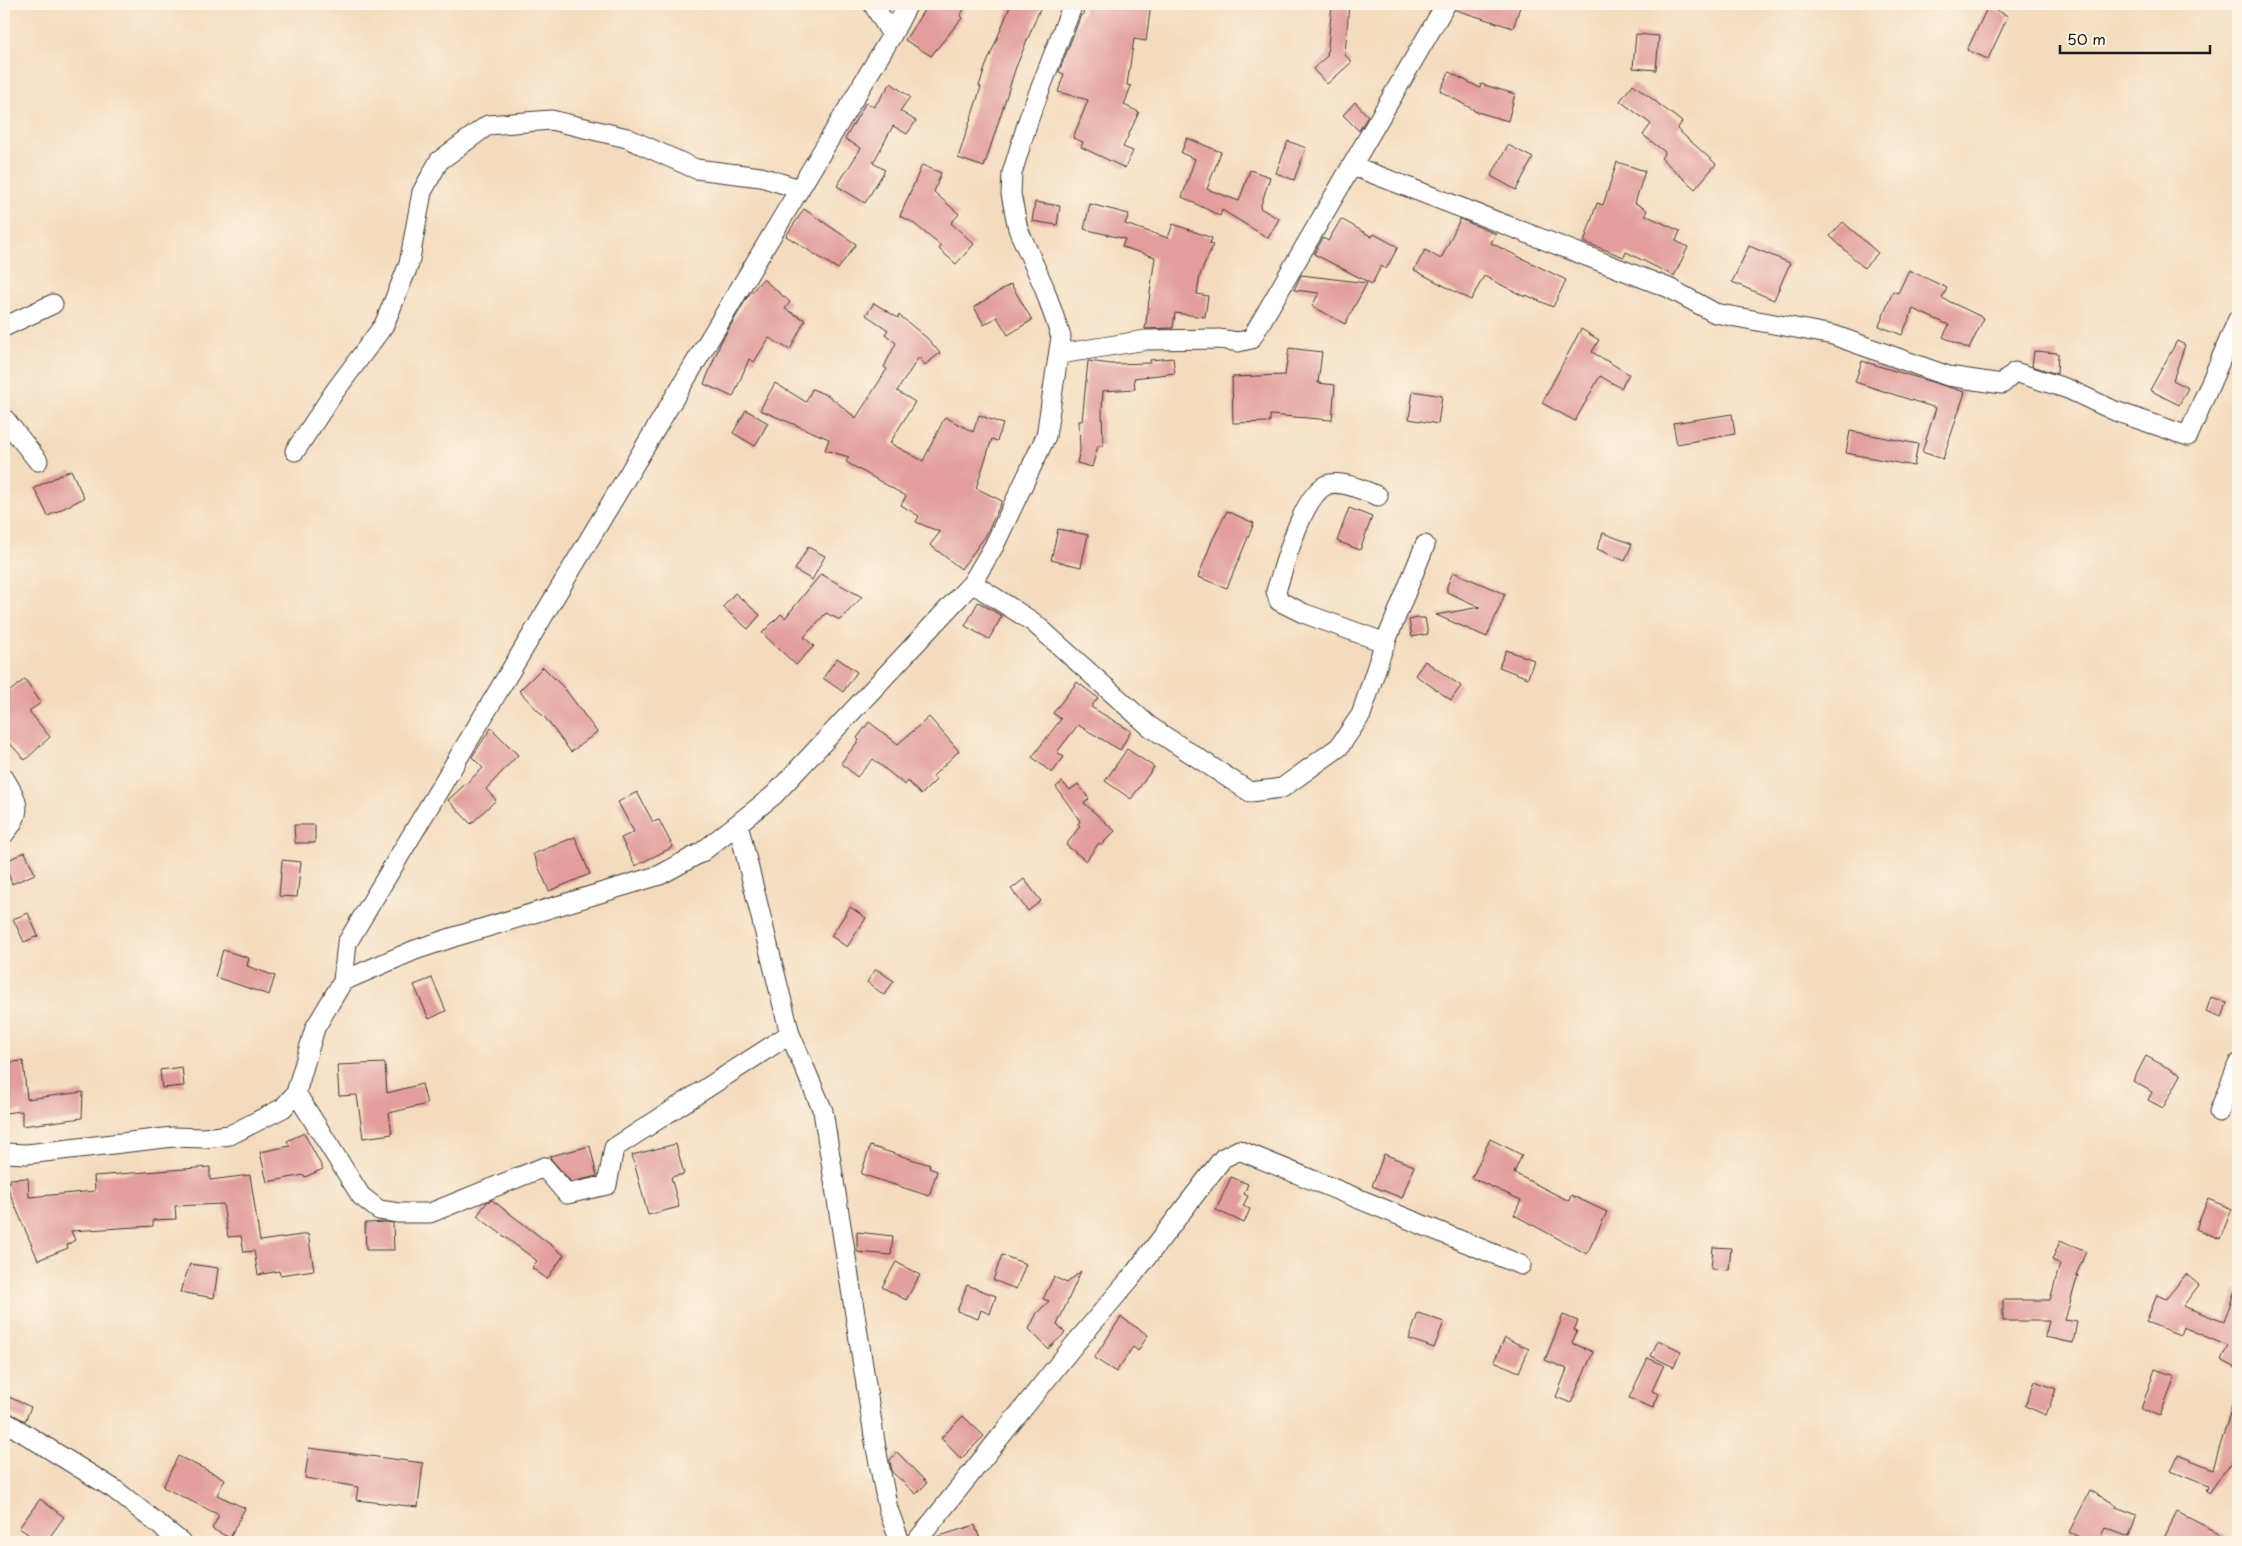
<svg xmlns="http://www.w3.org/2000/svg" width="2242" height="1546" viewBox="0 0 2242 1546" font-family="'Playpen Sans',sans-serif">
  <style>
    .building { fill: #e29d9c }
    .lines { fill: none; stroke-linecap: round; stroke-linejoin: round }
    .minor-casing { stroke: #3c3934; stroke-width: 21 }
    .minor { stroke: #fff; stroke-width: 19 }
  </style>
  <rect width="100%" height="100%" fill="#fcf5e5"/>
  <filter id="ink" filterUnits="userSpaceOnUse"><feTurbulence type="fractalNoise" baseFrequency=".02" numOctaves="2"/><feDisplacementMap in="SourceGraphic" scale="10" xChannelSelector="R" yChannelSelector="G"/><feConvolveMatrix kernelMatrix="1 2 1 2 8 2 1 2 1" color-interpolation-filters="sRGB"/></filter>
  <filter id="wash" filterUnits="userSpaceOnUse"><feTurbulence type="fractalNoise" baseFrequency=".0096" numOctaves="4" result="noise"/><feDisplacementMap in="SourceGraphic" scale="20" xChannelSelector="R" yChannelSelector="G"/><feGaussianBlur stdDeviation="1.12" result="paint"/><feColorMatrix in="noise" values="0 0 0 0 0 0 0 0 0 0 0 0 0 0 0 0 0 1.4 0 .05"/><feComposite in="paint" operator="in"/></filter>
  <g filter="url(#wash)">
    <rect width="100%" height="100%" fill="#f4dbbd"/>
    <g id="blocks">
      <path class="building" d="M928,4H967L960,16L962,18L931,56L905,40Z
        M1011,4H1042L1016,67L984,167L958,158L981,87L979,86L985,68Z
        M1085,4H1151L1146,41L1134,39L1127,85L1131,86L1124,105L1139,112L1123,147L1133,151L1125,168L1081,147L1083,142L1073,138L1088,100L1058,92L1064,74L1059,72L1081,15H1083Z
        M1332,4H1349L1345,55L1352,62L1327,84L1313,69L1327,56Z
        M1457,4H1521L1513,28L1456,10Z
        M1988,6L2008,16L1988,59L1967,50Z
        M1636,34L1659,36L1656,70L1633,68Z
        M1449,72L1480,88L1481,84L1515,94L1508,121L1474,111V110L1440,91Z
        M891,83L910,97L900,111L916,121L907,134L893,126L873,163L885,170L865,203L837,186L861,148L845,139L866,102L874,107Z
        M1633,84L1682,122L1677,129L1716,164L1695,189L1661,158L1665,152L1643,135L1651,124L1620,101Z
        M1355,102L1368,116L1359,131L1343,115Z
        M1187,138L1221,152L1207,189L1239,201L1250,170L1270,177L1260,208L1279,219L1268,238L1222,210L1220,216L1182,197L1195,159L1181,153Z
        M1288,141L1306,148L1294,180L1276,173Z
        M1508,145L1533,158L1516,190L1491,176Z
        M1617,162L1645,171L1635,203L1647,210L1645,215L1680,231L1676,241L1688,247L1674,276L1626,252L1624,257L1584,242L1597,203L1603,205Z
        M922,165L941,173L934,192L959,214L951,223L974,244L956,264L939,249L941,246L912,222L900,216Z
        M1035,202L1060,206L1057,225L1032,221Z
        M1090,204L1129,214L1125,224L1168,238L1173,224L1212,238L1210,244L1213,245L1200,275L1197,294L1208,296L1205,317L1175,313L1173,328L1145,329L1155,257L1122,247L1125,239L1084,229Z
        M804,209L856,244L838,269L786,236Z
        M1341,219L1372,237L1374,234L1398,247L1386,269L1381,266L1372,284L1314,254L1323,238L1328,241Z
        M1460,219L1496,234L1491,243L1566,280L1553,307L1526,295L1525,297L1484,276L1471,300L1414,270L1425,250L1441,259Z
        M1843,222L1878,253L1864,268L1830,236Z
        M1749,246L1790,263L1774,300L1732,282Z
        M1909,270L1947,288L1942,298L1984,318L1969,349L1943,337L1949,325L1913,309L1902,335L1879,326L1893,291L1898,293Z
        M1301,275L1367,283L1345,324L1312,306L1319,293L1294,290Z
        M763,279L790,302L785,309L805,320L790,350L769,338L754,362L749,359L733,397L704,384L721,342L748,296Z
        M1011,284L1032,320L1008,335L997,317L984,325L974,307Z
        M874,303L898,318L899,315L927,338L940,353L925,365L919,357L897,391L915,402L890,443L923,461L945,417L973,432L979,415L1003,424L997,441L992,439L976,488L1002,501L985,537L961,569L930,545L940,532L916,522L919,516L901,505L906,496L846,462L849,457L825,450L829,439L760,410L775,383L806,402L812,389L829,396L856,418L887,369L884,367L896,343L885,334L888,330L866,315Z
        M1581,329L1599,340L1592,352L1629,374L1621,388L1600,376L1575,421L1542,403Z
        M2177,341L2185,345L2173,380L2188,388L2179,405L2150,390Z
        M1289,348L1322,352L1318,383L1335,385L1332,420L1270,415V422L1233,423L1232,377L1285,375Z
        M2034,351L2058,353L2057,374L2032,366Z
        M1173,358L1175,373L1134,378L1135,389L1103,391L1102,409L1103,446H1098L1092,467L1077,463L1080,450L1079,421H1082L1088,361L1111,364L1150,363V360Z
        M1862,361L1965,392L1943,459L1922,452L1936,408L1855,382Z
        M1413,391L1442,396L1438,424L1409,419Z
        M746,410L768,423L755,446L733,433Z
        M1732,414L1735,434L1677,444L1673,423Z
        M1850,431L1918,444L1914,466L1846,453Z
        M71,470L84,498L48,516L34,488Z
        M1349,508L1372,517L1360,550L1337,541Z
        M1227,511L1254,523L1227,588L1198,577L1212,541Z
        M1058,529L1088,535L1081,567L1051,560Z
        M1603,533L1632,544L1625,561L1597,549Z
        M808,547L825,556L812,580L795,570Z
        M1453,572L1505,594L1487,637L1436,615L1480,607L1447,592V586Z
        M821,574L862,597L840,620L826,613L804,637L814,646L796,665L762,633L781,614L785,618Z
        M735,593L760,615L748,629L723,607Z
        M978,602L1002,616L989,639L965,626Z
        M1418,618H1425L1428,634L1412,637L1409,620Z
        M1506,650L1534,660L1528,678L1499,667Z
        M837,658L857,672L843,692L823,678Z
        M1425,661L1461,686L1451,700L1415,675Z
        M543,667L565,689L597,732L571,752L546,719L519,691Z
        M25,679L41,703L29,711L50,737L25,760L4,737V696Z
        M1077,682L1098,698L1091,707L1131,731L1120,750L1078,725L1057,752L1064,757L1052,773L1032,757L1061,719L1053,713Z
        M929,717L959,751L933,776L936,780L921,795L908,781L905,785L873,759L857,777L841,763L859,740L857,738L869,722L898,744Z
        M491,728L518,755L486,789L496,800L471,824L448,800L483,768L472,757Z
        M1127,749L1154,767L1131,799L1105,781Z
        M1062,782L1070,790L1078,784L1089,799L1084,803L1115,831L1101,845L1099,843L1086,861L1066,845L1080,826L1078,824L1080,821L1056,787Z
        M637,792L653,822L659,820L673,847L635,866L621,838L634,832L618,802Z
        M294,825H315V843H295Z
        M575,837L590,874L549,891L533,854Z
        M25,852L35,874L12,884L4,862Z
        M282,860L301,862L297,897L279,896Z
        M1024,879L1041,901L1028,911L1011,889Z
        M850,907L866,918L847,947L831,936Z
        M28,913L38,936L24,942L13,919Z
        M223,950L249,958L247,966L275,976L269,995L215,977Z
        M876,969L894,981L884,995L867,982Z
        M432,978L446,1011L429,1019L414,985Z
        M2211,997L2227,1003L2222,1018L2206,1012Z
        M2146,1056L2181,1075L2163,1108L2148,1100L2152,1092L2133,1081Z
        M23,1061L27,1099L83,1092L82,1118L22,1126V1111L4,1113V1063Z
        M385,1063L387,1093L422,1084L427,1104L389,1113L392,1134L363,1138L357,1095L339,1096L337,1065Z
        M182,1067L184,1086L162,1088L160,1070Z
        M304,1133L323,1169L305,1177L304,1175L267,1182L260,1152L290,1146L287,1141Z
        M1490,1139L1522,1155L1514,1173L1569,1201L1571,1195L1607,1212L1587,1254L1514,1215L1521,1200L1472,1178Z
        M676,1144L684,1174L671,1177L679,1207L648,1215L632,1155Z
        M590,1146L597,1176L571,1182L551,1159L550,1156Z
        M870,1146L930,1165L929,1168L937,1171L929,1196L861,1174Z
        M1384,1154L1414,1166L1402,1198L1372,1186Z
        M210,1167V1180L250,1175L260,1241L308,1234L314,1270L280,1275L279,1271L258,1275L254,1251L244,1252L241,1236L228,1237L223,1204L175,1206L176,1219L153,1220V1226L71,1231L75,1240L67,1245L68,1248L38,1260L5,1182H10V1179L28,1178L29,1197L95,1191L94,1176Z
        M1231,1177L1248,1184L1244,1194L1248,1196L1243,1206L1250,1209L1244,1223L1216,1210Z
        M2208,1199L2232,1209L2220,1239L2196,1229Z
        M492,1200L564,1255L547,1279L532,1268L537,1261L477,1216L487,1202Z
        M386,1222L393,1223L394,1250H366L365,1223Z
        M857,1232L893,1236L891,1255L857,1252Z
        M2060,1241L2086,1252L2076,1275H2078L2065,1320L2077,1322L2073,1343L2045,1337L2049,1321H2003V1300H2050L2060,1264L2052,1260Z
        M1713,1247L1731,1248L1729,1270L1711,1269Z
        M1002,1255L1026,1264L1016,1289L993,1280Z
        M896,1262L920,1275L906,1300L882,1287Z
        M190,1264L218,1268L214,1298L180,1292Z
        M1081,1271L1057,1325L1065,1333L1048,1349L1029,1329L1037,1313L1049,1301L1043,1299L1054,1277L1067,1283Z
        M2186,1274L2199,1285L2183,1306L2224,1322L2235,1290H2238V1369L2221,1360L2228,1346L2183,1327L2180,1335L2146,1322L2157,1295L2166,1299Z
        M967,1285L996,1296L990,1314L981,1310L978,1319L957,1311Z
        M1418,1313L1444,1322L1434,1348L1409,1339Z
        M1563,1315L1578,1321L1574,1330L1577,1331L1572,1343L1593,1352L1571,1403L1556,1397L1567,1369L1545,1360Z
        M1121,1317L1148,1335L1138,1351L1133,1347L1116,1372L1094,1358Z
        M1505,1338L1529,1349L1519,1372L1494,1361Z
        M1658,1340L1681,1351L1674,1367L1651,1356Z
        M1648,1358L1664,1365L1652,1391L1659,1394L1653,1408L1629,1398Z
        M2155,1369L2175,1376L2160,1416L2141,1409Z
        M2035,1381L2056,1389L2046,1415L2025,1406Z
        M4,1395L31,1407L25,1421L4,1410Z
        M2234,1400L2238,1401V1452L2209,1493L2206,1492L2208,1486L2171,1471L2178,1455L2213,1469Z
        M963,1416L984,1436L961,1459L941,1438Z
        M309,1448L423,1463L418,1507L356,1500L358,1487L305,1478Z
        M897,1452L927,1483L916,1494L892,1472L890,1460Z
        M178,1456L225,1479L217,1495L245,1508L230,1538L212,1529L219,1515L163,1487Z
        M2090,1491L2117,1505L2116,1507L2137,1515L2129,1537L2105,1528L2098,1542H2089L2069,1532Z
        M40,1499L64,1517L46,1542H40L19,1528Z
        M2177,1512L2237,1542H2162Z
        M975,1525L981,1542H932L933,1538Z"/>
    </g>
  </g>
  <g filter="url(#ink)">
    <use href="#blocks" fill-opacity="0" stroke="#3c3934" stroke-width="1"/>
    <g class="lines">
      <defs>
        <path id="minor" d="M873,4L892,35
          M1353,166L1669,288L1715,313L1833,335L1948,376L2002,384L2015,372L2068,389L2115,411L2188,436L2238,319
          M4,327L53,304
          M1060,354L1146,340L1220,339L1238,342L1251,339L1446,4
          M4,418L38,461
          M295,451L335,391L384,325L409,264L422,192L439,161L488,125L551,120L627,138L696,169L761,177L800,189
          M1378,496C1365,491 1341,479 1326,485C1301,498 1285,565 1276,591L1279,601L1303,613L1386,643
          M972,583L1033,622L1149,726L1250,792L1282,788L1339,747L1361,715L1382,651L1425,545
          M4,778C18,801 24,812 4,834
          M738,824L790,1034L823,1111L876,1448L888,1509L900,1542
          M343,981L347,943L892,35L908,4
          M296,1093L361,1196L379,1210L399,1213H430L544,1167L567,1194L607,1185L614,1148L790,1034
          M2219,1112L2238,1064
          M4,1153L27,1154L173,1137L204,1138L230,1135L283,1108L296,1093L315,1028L343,981L415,950L454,937L660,875L702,852L774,795L960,596L972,583L994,546L1046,436L1061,337L1044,287L1018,229L1011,194L1012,173L1029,118L1073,4
          M4,1421L114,1489L181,1542
          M916,1542L1074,1345L1130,1279L1223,1158L1239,1150L1521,1265"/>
      </defs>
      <use href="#minor" class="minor-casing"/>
      <use href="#minor" class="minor"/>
    </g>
  </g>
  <rect width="2242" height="1546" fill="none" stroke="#fcf5e5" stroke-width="20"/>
  <path d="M2060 45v8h150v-8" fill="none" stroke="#1c1c1c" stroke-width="2.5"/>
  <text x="2067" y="45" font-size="15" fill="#1c1c1c" stroke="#fcf5e5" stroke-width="4" paint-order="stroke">50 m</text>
</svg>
